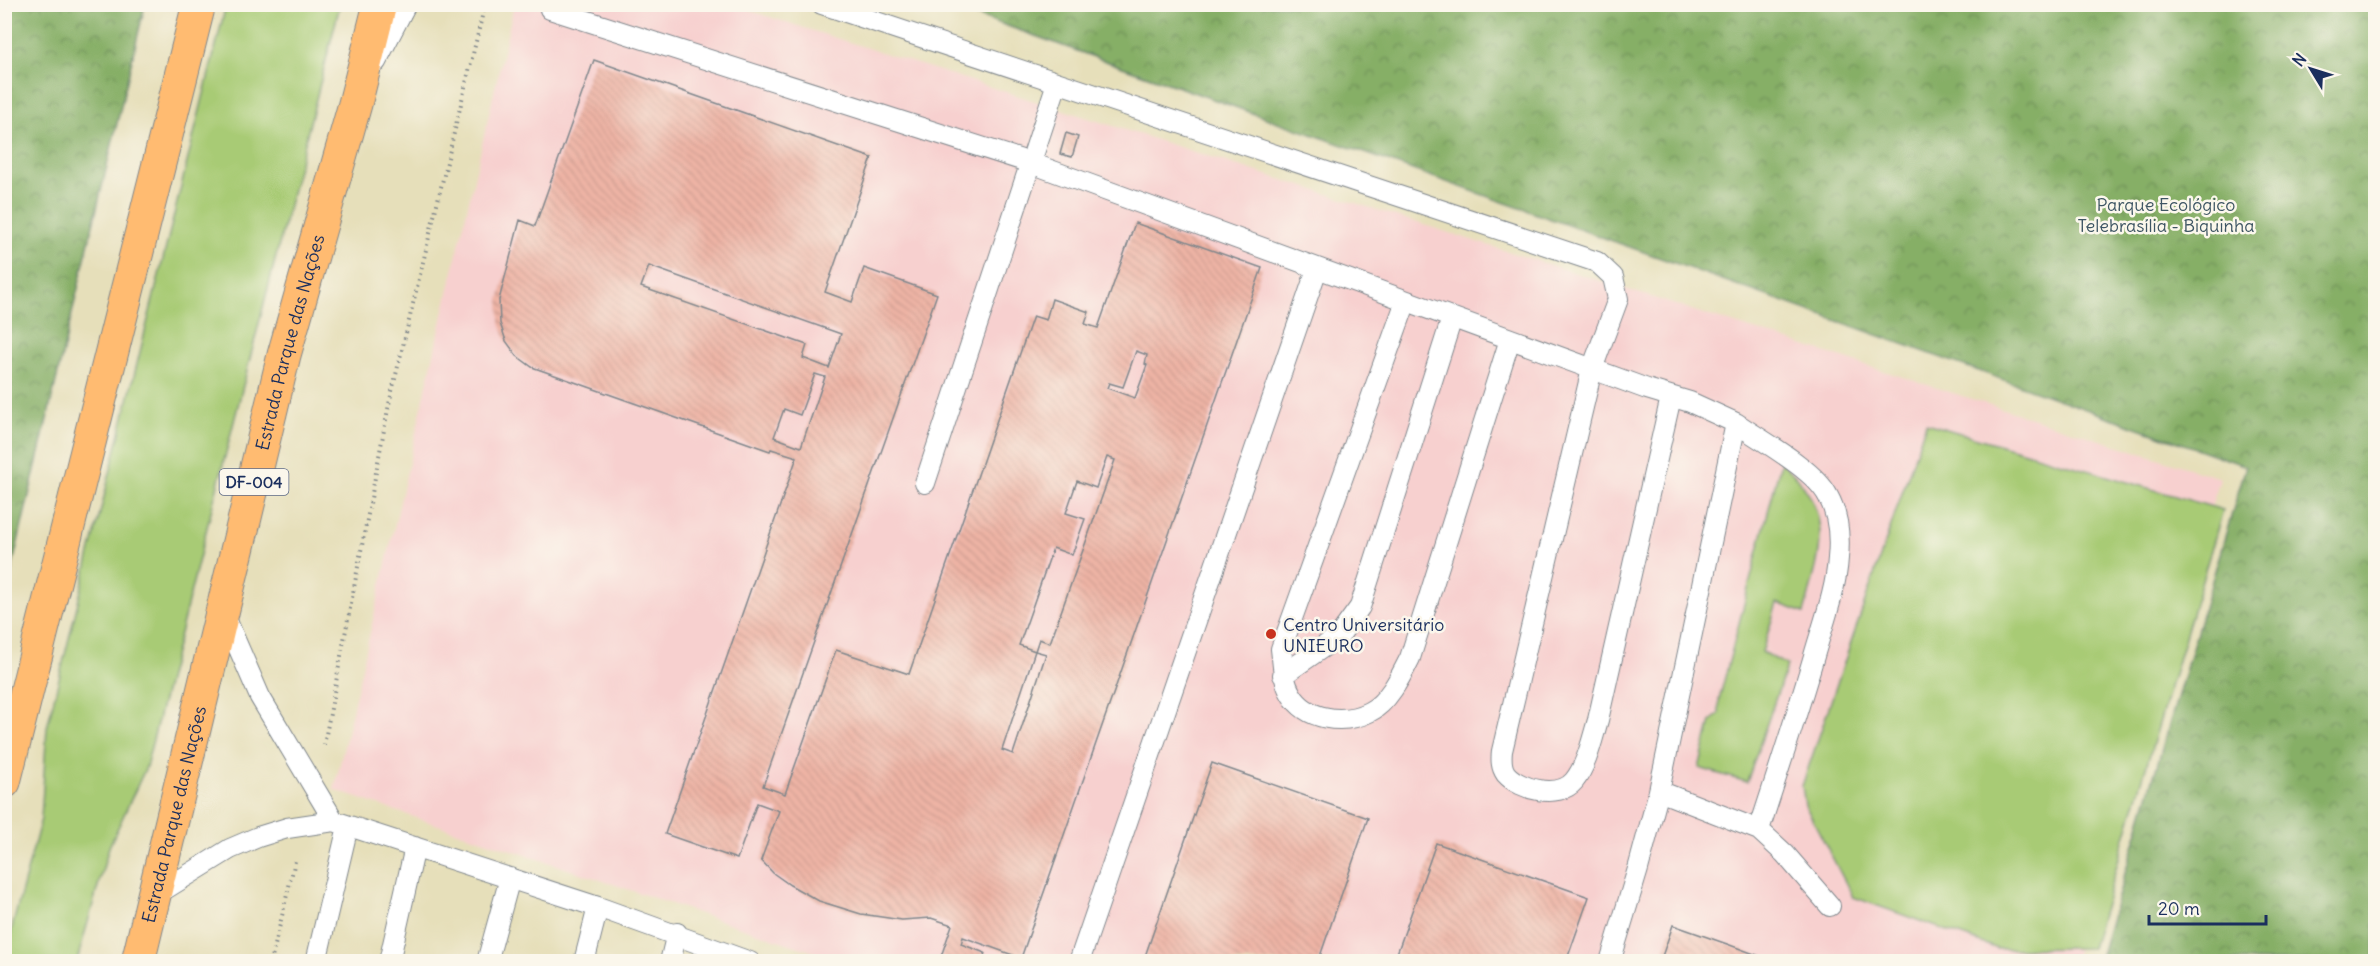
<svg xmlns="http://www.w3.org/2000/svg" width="2380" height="966" viewBox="0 0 2380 966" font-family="Delius,sans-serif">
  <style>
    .built { fill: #f7d0cf }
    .green { fill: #a8cb74; stroke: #627d69; stroke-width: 1.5 }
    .forest { fill: url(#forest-crowns); stroke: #506f62; stroke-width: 1.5 }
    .building { fill: url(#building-back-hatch); fill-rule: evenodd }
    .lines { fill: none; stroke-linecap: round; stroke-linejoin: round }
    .lane-casing { stroke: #80878c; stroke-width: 22 }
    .highway-casing { stroke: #80878c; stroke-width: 35 }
    .path { stroke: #80878c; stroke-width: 4; stroke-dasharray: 1.5 4.5; stroke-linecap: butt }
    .lane { stroke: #fff; stroke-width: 20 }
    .highway { stroke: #ffbb71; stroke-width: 33 }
    .poi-dot { fill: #c8321e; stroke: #fbf7ec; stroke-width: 2 }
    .labels { text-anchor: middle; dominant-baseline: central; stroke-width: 5; stroke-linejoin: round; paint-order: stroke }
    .shield { fill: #fbf7ec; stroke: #5e6b89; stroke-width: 1.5 }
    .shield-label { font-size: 16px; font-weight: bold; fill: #1b2f5e }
    .park-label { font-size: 18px; fill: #3e5664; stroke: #fbf7ec }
    .street-label { font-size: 18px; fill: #1b2f5e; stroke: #fbf7ec }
    .poi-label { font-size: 18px; fill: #1b2f5e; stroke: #fbf7ec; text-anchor: start }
  </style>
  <defs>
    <pattern id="forest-crowns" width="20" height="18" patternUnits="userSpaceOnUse" patternTransform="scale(1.5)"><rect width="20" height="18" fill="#86af66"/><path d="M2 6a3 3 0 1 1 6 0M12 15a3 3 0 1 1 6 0" fill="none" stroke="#6d8f57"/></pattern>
    <pattern id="building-back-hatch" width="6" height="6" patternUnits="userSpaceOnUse" patternTransform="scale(1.5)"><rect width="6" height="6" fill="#eeb4a5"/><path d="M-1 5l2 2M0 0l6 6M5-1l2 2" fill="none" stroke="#cc9b90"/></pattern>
  </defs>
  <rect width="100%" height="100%" fill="#fbf7ec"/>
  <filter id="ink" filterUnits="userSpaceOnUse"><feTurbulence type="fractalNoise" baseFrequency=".0167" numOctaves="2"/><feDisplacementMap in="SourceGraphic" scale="12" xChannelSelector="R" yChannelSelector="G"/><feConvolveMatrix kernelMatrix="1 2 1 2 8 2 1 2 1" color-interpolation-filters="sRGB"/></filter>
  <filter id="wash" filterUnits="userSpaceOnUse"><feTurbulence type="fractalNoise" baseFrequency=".008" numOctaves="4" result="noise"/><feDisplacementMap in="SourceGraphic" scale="24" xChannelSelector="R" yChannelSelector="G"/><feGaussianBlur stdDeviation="1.35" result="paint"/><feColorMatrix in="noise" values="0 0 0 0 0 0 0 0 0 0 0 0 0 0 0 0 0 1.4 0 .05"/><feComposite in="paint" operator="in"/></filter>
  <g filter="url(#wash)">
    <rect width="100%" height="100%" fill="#e6dfba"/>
    <path class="built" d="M514,5H732L2220,478L2074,961H840L334,790Z"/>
    <path class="green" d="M226,5H340L146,767L109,847L77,961H5V954L41,819L47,727Z
      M1926,423L2223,510L2092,948L1998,949L1853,897L1805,805L1802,786Z
      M1781,462C1837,511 1821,550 1804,613L1777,603L1762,652L1787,665L1747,782L1699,768L1711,721L1719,714V700Z"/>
    <path class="forest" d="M5,4L145,5L5,597L4,5Z
      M948,5H2375V961H2099L2246,466Z"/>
    <g id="blocks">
      <path class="building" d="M594,60L872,158L825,292L852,302L864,268L937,294L763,786L785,794L836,650L909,674L1033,316L1046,320L1052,299L1089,312L1085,324L1098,328L1135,223L1262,268L1021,958L963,937L961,944L985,953L982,962H939L952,925L931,918L902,920L861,914L819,901L790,885L773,873L761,860L779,811L757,803L737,859L665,834L797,457L771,449L770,451L532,367L517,356L506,341L500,323L499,300L520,220L535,226ZM649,266L841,334L829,368L803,358L807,345L641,287ZM1136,351L1147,355L1145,364L1147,365L1135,398L1107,388L1109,383L1123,387ZM815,374L825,377L801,447L774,437L784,409L800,415ZM1107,457L1115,460L1050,643L1039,639L1035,651L1046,654L1013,754L1002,750L1035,651L1019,645L1053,548L1072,555L1085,519L1066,513L1077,481L1096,488Z
        M1066,133L1078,137L1072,157L1060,154Z
        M1212,763L1368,818L1318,962H1143Z
        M1436,843L1589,897L1566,962H1394Z
        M1673,925L1727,944L1776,962H1660Z"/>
    </g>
  </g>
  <g filter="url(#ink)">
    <use href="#blocks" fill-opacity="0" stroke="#80878c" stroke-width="1.5"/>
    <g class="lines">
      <defs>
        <path id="lane" d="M822,4L1597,262L1613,277L1618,299L1592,369L1502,751C1501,760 1501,767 1506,774C1520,790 1559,799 1574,781C1587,765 1592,740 1598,720L1671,397
          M550,9L1031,163L1647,389L1690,402L1736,423L1659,791L1638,869L1610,962
          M376,62L406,4
          M1406,301L1281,649C1283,664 1283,681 1291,694C1306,720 1343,725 1369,712C1388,703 1401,676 1410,658L1510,339
          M1736,423C1762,441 1814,469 1828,496C1838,514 1840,538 1838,558C1836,591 1823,624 1814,656C1797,714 1778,772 1759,830
          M925,483L1057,83
          M223,612L260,697L334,821
          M1283,675L1339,636L1360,607L1452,318
          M1659,791L1759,830L1785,854L1830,906
          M154,896L230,849L258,837L287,828L334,821L598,907L750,962
          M316,962L348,826
          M389,962L415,847
          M487,962L510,878
          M584,962L598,907
          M670,962L677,933
          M1079,962L1317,269"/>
        <g id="highway">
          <path d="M4,782L199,4"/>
          <path id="s1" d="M138,962L284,355L355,104L380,4"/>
        </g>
      </defs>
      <use href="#lane" class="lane-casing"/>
      <use href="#highway" class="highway-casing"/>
      <path class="path" d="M324,745L389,404L485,4
        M271,962L296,857"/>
      <use href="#lane" class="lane"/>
      <use href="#highway" class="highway"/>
    </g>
  </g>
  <circle class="poi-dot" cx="1271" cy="634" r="6"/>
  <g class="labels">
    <rect class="shield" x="219.5" y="469" width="69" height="26" rx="4.5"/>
    <g class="shield-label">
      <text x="254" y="482">DF-004</text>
    </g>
    <g class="park-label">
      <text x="2166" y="204">Parque Ecológico<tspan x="2166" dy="21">Telebrasília - Biquinha</tspan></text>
    </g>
    <g class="street-label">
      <text stroke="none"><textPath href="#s1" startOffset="638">Estrada Parque das Nações</textPath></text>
      <text stroke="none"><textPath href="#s1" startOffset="152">Estrada Parque das Nações</textPath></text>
    </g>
    <g class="poi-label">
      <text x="1283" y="624">Centro Universitário<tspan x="1283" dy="21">UNIEURO</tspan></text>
    </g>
  </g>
  <rect width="2380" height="966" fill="none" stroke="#fbf7ec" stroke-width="24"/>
  <g transform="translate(2311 69) rotate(308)" stroke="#fbf7ec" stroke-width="4.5" paint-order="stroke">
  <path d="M0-4.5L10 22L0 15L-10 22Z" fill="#1b2f5e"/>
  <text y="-9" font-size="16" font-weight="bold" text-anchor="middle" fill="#1b2f5e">N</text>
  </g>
  <path d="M2149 915v9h117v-9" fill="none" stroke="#1b2f5e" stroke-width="3"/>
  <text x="2158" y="915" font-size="18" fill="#1b2f5e" stroke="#fbf7ec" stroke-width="4.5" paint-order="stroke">20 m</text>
</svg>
